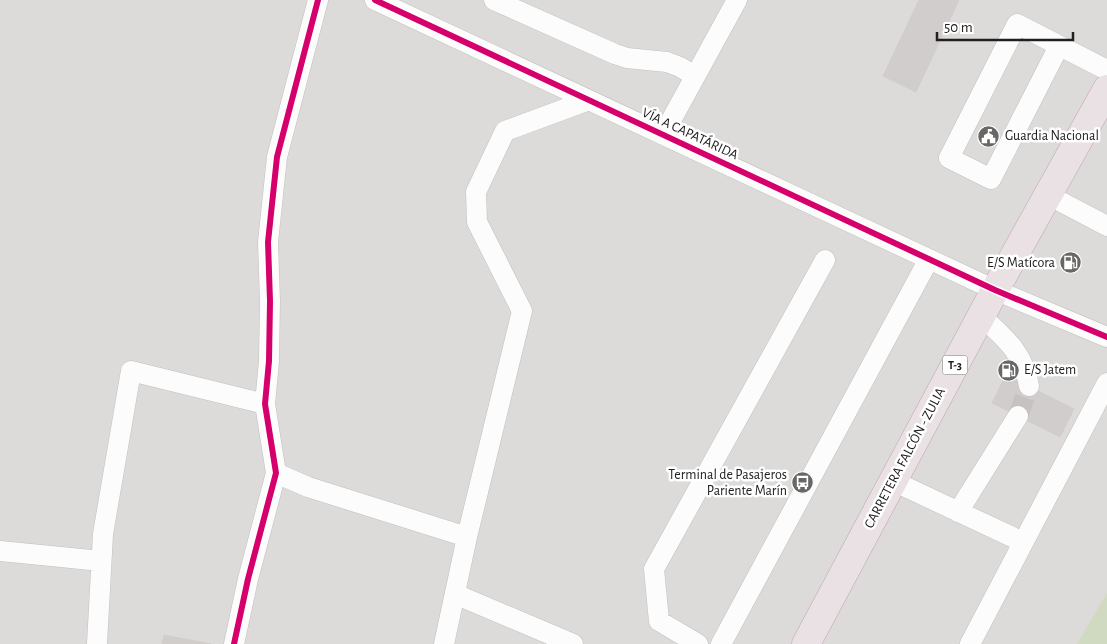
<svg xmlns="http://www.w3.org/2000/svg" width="1107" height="644" viewBox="0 0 1107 644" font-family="'Alegreya Sans',sans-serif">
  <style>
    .residential { fill: #dddbda }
    .forest { fill: #cfdac0 }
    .building { fill: #d1cdcc; stroke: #d1cdcb }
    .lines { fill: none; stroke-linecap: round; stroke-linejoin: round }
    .minor-tunnel { stroke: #c5c2c1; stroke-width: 20; stroke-dasharray: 20 10; stroke-linecap: butt }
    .minor-casing { stroke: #c1c0bf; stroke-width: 21 }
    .highway-casing { stroke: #c1a2b2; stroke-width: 29 }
    .minor { stroke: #fcfcfc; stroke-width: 20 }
    .highway { stroke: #eae1e4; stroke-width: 28 }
    .cycleway-casing { stroke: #fff; stroke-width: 9 }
    .cycleway { stroke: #d6006c; stroke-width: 6 }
    .labels { text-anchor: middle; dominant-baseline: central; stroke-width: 5; stroke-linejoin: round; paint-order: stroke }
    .shield { fill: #fff; stroke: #636363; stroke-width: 1 }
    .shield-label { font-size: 12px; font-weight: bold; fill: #202020 }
    .street-label { font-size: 14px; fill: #202020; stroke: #fff }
    .poi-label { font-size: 14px; fill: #202020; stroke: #fff; text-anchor: start }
  </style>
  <rect width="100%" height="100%" fill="#eeebe9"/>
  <path class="residential" d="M0,0H1107V644H0Z"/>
  <path class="forest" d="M1107,593V644H1077Z"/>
  <path class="building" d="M919,0H959L916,92L883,76Z
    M1006,375L1074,409L1060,437L992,403Z
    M164,635L211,644H162Z"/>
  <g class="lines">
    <path class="minor-tunnel" d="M1018,416L1029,386"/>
    <defs>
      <path id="minor" d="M375,0L995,290L1107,337
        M494,0L615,54L627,58L667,62L680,67L695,76
        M1059,46L991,179L949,158L1017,24L1107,70
        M663,135L737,0
        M1048,195L1107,226
        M981,316C1004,337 1024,353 1029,386
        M276,473L308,487L467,537
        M893,481L1023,542
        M958,512L1018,416
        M0,551L101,561
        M455,594L573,644
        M97,644L103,534L131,371L265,404
        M234,644L248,579L276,473L265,404L269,361L270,301L268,242L277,157L318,0
        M444,644L467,537L522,311L477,222L476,192L505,131L589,100
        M698,644L659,621L654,569L825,260
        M721,644L929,259
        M970,644L1107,383"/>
      <path id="highway" d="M806,644L995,290L1107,89"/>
    </defs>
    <use href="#minor" class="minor-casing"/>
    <use href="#highway" class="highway-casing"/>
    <use href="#minor" class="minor"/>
    <use href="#highway" class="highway"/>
    <defs>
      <path id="cycleway" d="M375,0L995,290L1107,337
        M234,644L248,579L276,473L265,404L269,361L270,301L268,242L277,157L318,0"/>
    </defs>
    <use href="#cycleway" class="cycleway-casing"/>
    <use href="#cycleway" class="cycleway"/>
  </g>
  <defs>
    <symbol id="civic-disc" viewBox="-11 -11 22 22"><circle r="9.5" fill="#686766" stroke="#fff"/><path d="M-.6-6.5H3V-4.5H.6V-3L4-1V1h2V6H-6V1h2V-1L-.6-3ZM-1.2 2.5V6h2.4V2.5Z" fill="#fff"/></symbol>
    <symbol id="fuel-disc" viewBox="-11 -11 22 22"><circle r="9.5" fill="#686766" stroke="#fff"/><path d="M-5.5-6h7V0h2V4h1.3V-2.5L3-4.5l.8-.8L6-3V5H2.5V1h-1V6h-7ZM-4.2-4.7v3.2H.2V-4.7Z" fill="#fff"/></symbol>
    <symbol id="bus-disc" viewBox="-11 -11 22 22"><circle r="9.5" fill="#686766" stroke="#fff"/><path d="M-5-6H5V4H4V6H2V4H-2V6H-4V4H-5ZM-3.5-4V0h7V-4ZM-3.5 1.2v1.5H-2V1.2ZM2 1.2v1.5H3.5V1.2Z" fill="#fff"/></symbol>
  </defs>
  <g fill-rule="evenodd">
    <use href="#civic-disc" x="976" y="124" width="25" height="25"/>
    <use href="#fuel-disc" x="1058" y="250" width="25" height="25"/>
    <use href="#fuel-disc" x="996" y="358" width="25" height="25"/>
    <use href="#bus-disc" x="790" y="470" width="25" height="25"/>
  </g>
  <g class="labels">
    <rect class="shield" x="942.5" y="355.5" width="25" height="19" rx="4"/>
    <g class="shield-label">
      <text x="955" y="365">T-3</text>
    </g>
    <g class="street-label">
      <text transform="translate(690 134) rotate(25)">VÍA A CAPATÁRIDA</text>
      <text transform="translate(905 458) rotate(-62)">CARRETERA FALCÓN - ZULIA</text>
    </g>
    <g class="poi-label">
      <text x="1005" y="136">Guardia Nacional</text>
      <text x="1055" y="263" text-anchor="end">E/S Matícora</text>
      <text x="1024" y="370">E/S Jatem</text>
      <text x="787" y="475" text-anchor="end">Terminal de Pasajeros<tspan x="787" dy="16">Pariente Marín</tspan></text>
    </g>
  </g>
  <path d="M937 32v8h136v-8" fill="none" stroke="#202020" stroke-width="2.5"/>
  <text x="944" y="32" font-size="15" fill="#202020" stroke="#ffffff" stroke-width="4" paint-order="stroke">50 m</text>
</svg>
